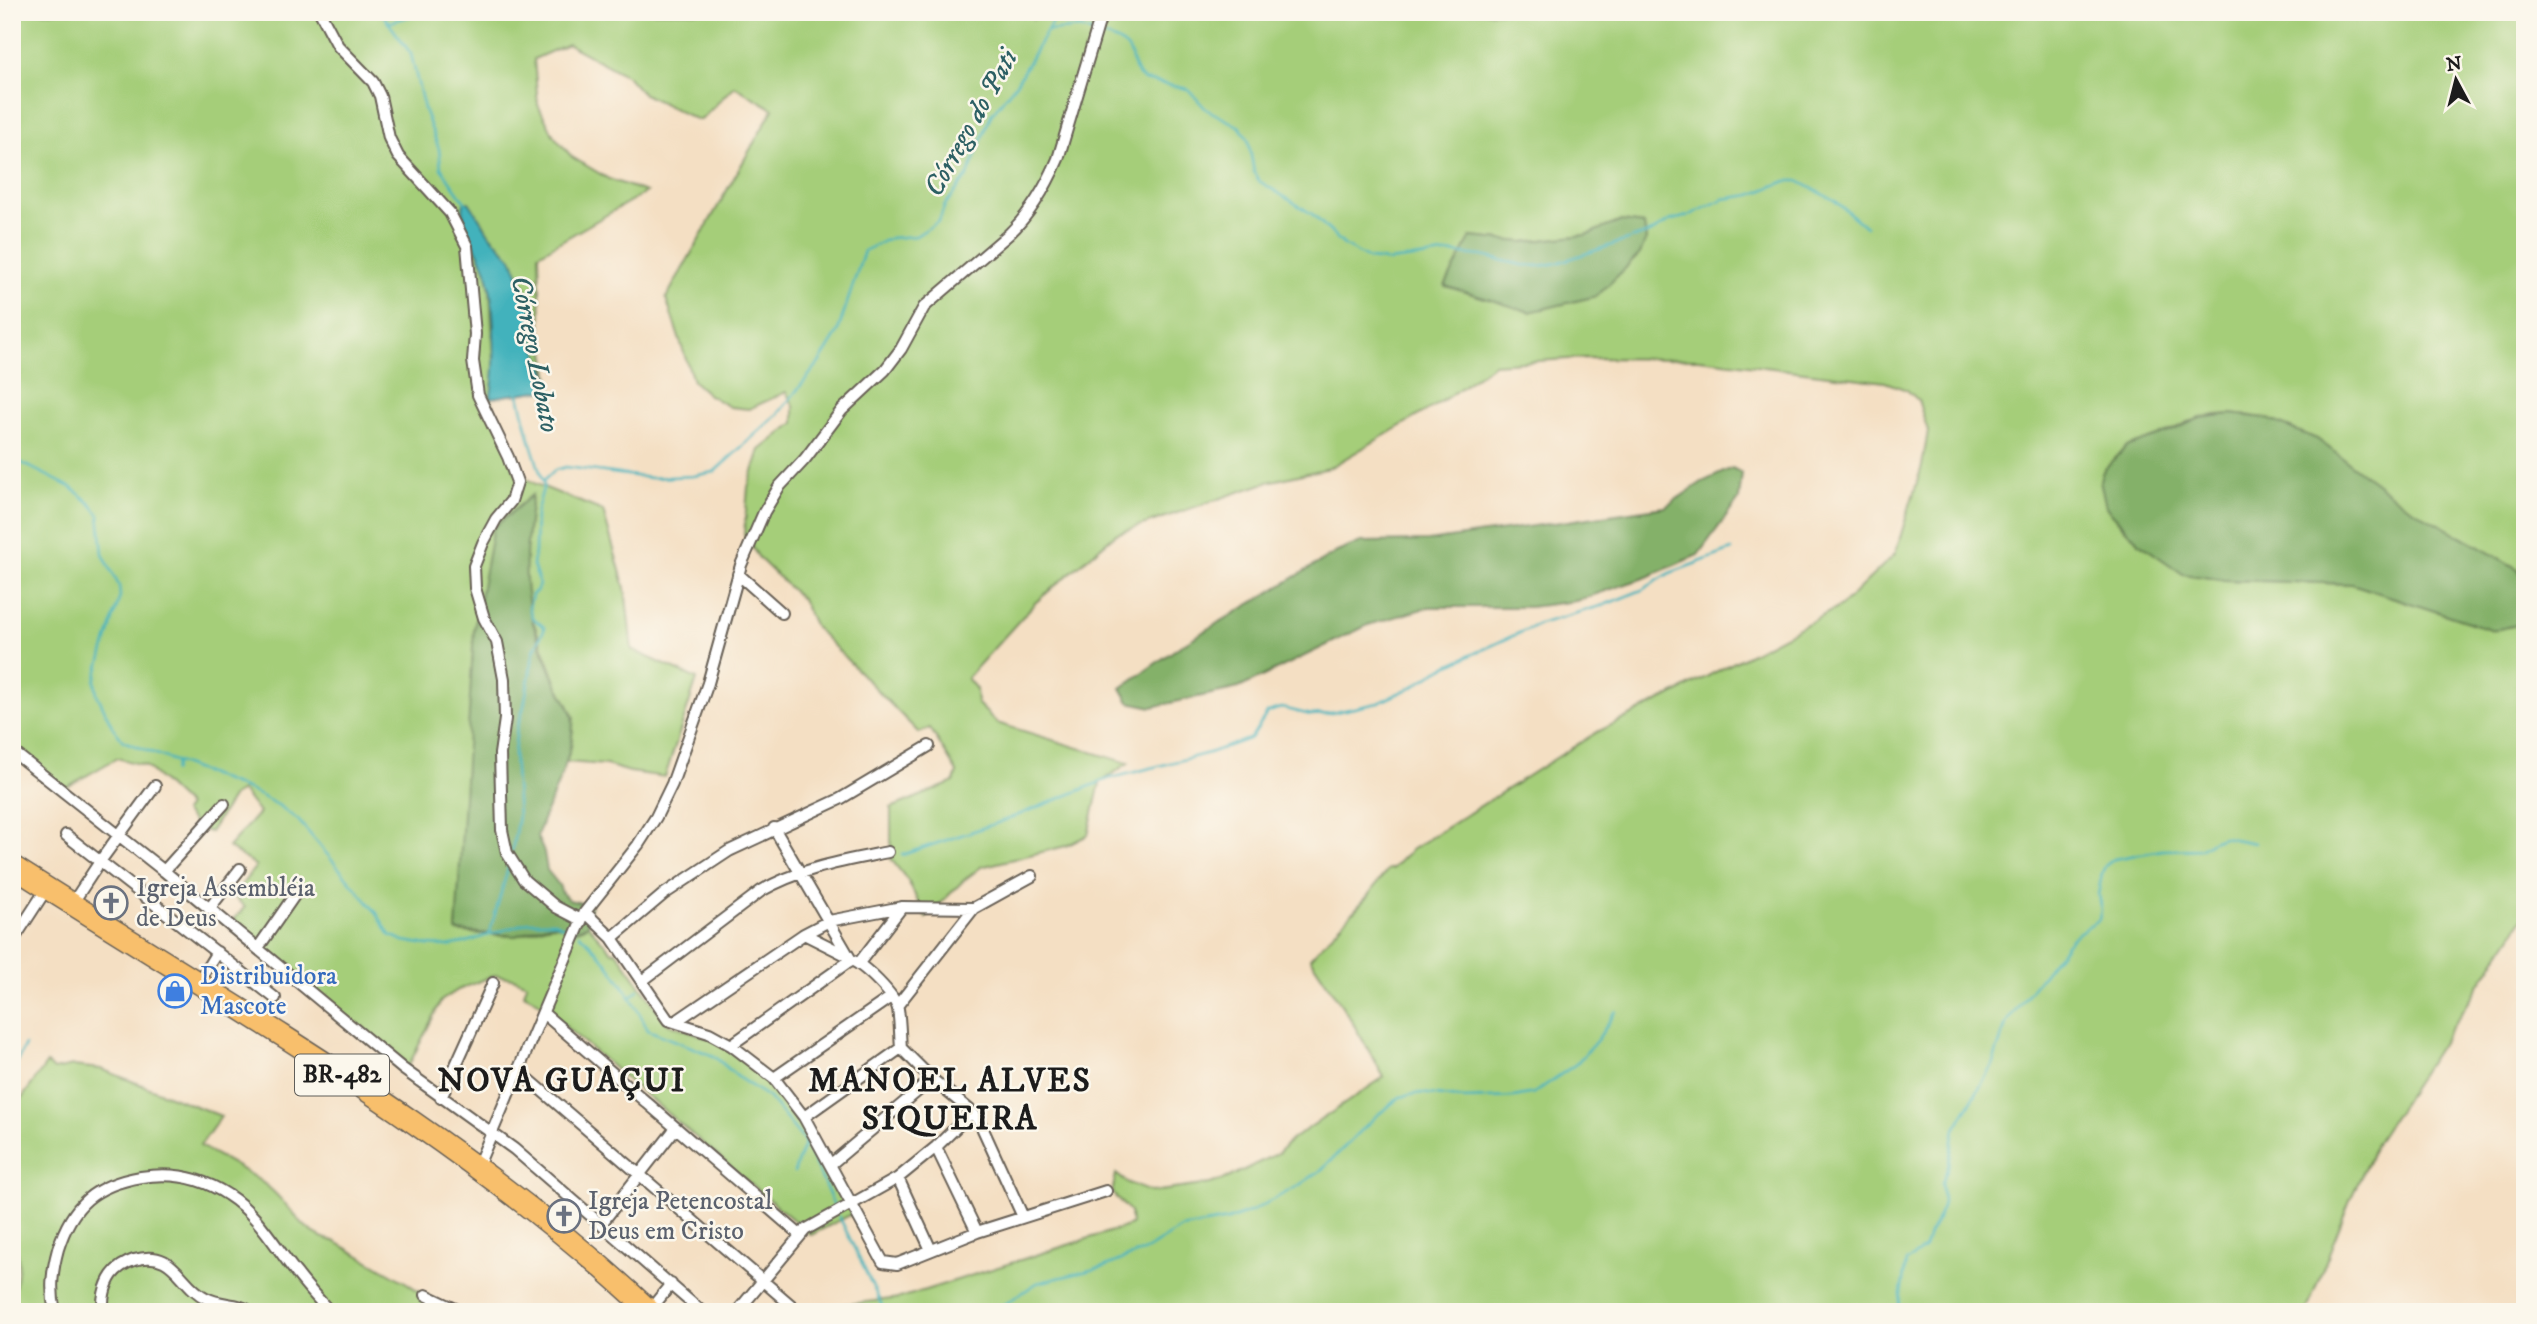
<svg xmlns="http://www.w3.org/2000/svg" width="2537" height="1324" viewBox="0 0 2537 1324" font-family="'IM FELL DW Pica',serif">
  <style>
    .green { fill: #a5ce79; stroke: #60754a; stroke-width: 2; fill-rule: evenodd }
    .forest { fill: #84b169; stroke: #506642; stroke-width: 2 }
    .water { fill: #42b2bc; stroke: #2f676c; stroke-width: 2 }
    .lines { fill: none; stroke-linecap: round; stroke-linejoin: round }
    .stream { stroke: #42b2bc; stroke-width: 2.5 }
    .street-casing { stroke: #686056; stroke-width: 14 }
    .highway-casing { stroke: #686056; stroke-width: 24 }
    .street { stroke: #fff; stroke-width: 10 }
    .highway { stroke: #f8bf6c; stroke-width: 21 }
    .labels { text-anchor: middle; dominant-baseline: central; stroke-width: 5; stroke-linejoin: round; paint-order: stroke }
    .shield { fill: #fbf7ec; stroke: #5f5e5a; stroke-width: 2 }
    .shield-label { font-size: 24px; font-weight: bold; fill: #1c1c1c }
    .worship-label { font-size: 26px; fill: #5b616d; stroke: #fbf7ec; text-anchor: start }
    .shop-label { font-size: 26px; fill: #366cbe; stroke: #fbf7ec; text-anchor: start }
    .water-label { font-size: 28px; font-style: italic; fill: #2d6064; stroke: #fbf7ec }
    .district-label { font-size: 33px; font-weight: bold; letter-spacing: 2px; fill: #1c1c1c; stroke: #fbf7ec }
  </style>
  <rect width="100%" height="100%" fill="#fbf7ec"/>
  <filter id="ink" filterUnits="userSpaceOnUse"><feTurbulence type="fractalNoise" baseFrequency=".0143" numOctaves="2"/><feDisplacementMap in="SourceGraphic" scale="14" xChannelSelector="R" yChannelSelector="G"/><feConvolveMatrix kernelMatrix="1 2 1 2 8 2 1 2 1" color-interpolation-filters="sRGB"/></filter>
  <filter id="wash" filterUnits="userSpaceOnUse"><feTurbulence type="fractalNoise" baseFrequency=".00686" numOctaves="4" result="noise"/><feDisplacementMap in="SourceGraphic" scale="28" xChannelSelector="R" yChannelSelector="G"/><feGaussianBlur stdDeviation="1.57" result="paint"/><feColorMatrix in="noise" values="0 0 0 0 0 0 0 0 0 0 0 0 0 0 0 0 0 1.4 0 .05"/><feComposite in="paint" operator="in"/></filter>
  <g filter="url(#wash)">
    <rect width="100%" height="100%" fill="#f4dfc3"/>
    <path class="green" d="M12,12H1033V19L1045,12H2525V579L2518,569L2405,505L2266,418L2231,414L2215,415L2188,422L2169,432L2116,518L2125,530L2224,580L2352,584L2493,630L2517,625L2525,614V915L2377,1142L2350,1200L2306,1312H834L841,1305L900,1298L1131,1225L1130,1212L1112,1193L1116,1174L1128,1183L1151,1192L1210,1184L1230,1177L1278,1153L1291,1140L1384,1077L1350,1018L1310,958L1366,898L1388,869H1392L1411,850L1597,732L1668,697L1841,606L1895,554L1922,466L1928,431L1918,400L1907,390L1885,382L1699,359L1583,358L1494,364L1438,404L1329,468L1268,482L1116,534L1035,603L967,678L976,689L977,703L997,723L1128,763L1100,783L1088,835L1066,846L981,867L963,881L926,918L908,881L891,859V808L954,782L957,772L930,728L919,733L815,627L803,601L759,558L744,535L748,487L760,450L794,423V406L786,392L749,409L730,407L709,395L693,381L666,298L773,109L734,86L701,120H697L642,93L627,76L568,44L534,59L538,105L554,136L572,157L609,179L646,192L539,254L541,331L550,379L535,345L530,303L525,287L517,273L512,258L489,235L481,219L464,221L487,273L490,290L495,379L491,398L515,472L536,484L603,511L625,588L632,650L697,679L665,777L630,772L606,765L566,762L571,747L574,717L557,684L527,605L524,566L532,496L493,528L456,931C472,933 503,938 518,935C548,928 544,920 577,930L588,925L612,952L616,951L667,1023L717,1041L777,1088L796,1110L854,1213L811,1235L568,1029C550,1013 546,1004 524,994L527,984L513,978L495,975L458,990L441,1001L407,1069L232,921L245,907L233,896L256,866L228,847L259,813L242,791L233,796L210,832L199,829L184,812L188,806L146,766L117,758L65,788L12,745ZM1622,221L1643,224L1646,239L1567,302L1543,309L1471,237L1523,242L1585,235Z
      M47,1063L54,1070L73,1066L101,1069L221,1116L200,1146C223,1159 246,1170 267,1186C291,1205 302,1235 334,1241L407,1283L442,1307L455,1312H12C12,1280 27,1269 12,1237V1112Z"/>
    <path class="forest" d="M1622,221L1644,224L1646,239L1640,254L1597,296L1530,312L1445,286L1471,237L1523,242L1585,235Z
      M2231,414L2266,418L2317,439L2405,505L2518,569C2528,585 2528,609 2517,625L2493,630L2352,584L2224,580L2183,574L2139,543L2106,507L2100,480L2103,471L2126,447L2169,432L2200,418Z
      M1732,468L1742,473L1739,499L1698,555L1647,577L1576,601L1530,607H1429L1368,625L1239,688L1152,707L1129,702L1121,688L1183,644L1337,552L1361,542L1428,541L1665,507L1702,482Z
      M532,495C526,547 519,588 538,638C544,654 551,671 558,687C563,697 573,710 573,721C573,764 549,797 537,837L544,852L547,870L559,885L562,893L569,900L591,905L588,925L577,930L557,924L543,926L516,936L456,931L474,629L493,528Z"/>
    <path class="water" d="M469,202L490,235L512,258L530,303L535,345L552,389L490,398C497,370 495,302 487,274C481,251 458,227 464,203Z"/>
    <g class="lines">
      <path class="stream" d="M381,12L411,54L424,109L439,149L441,168L467,205
        M388,23L423,12
        M1049,31L1080,28L1093,33
        M1100,35C1147,48 1121,61 1144,80L1188,89L1206,109L1240,127L1248,139L1254,172L1259,181L1312,214L1345,246L1369,259L1389,261L1453,253L1482,256L1522,265L1540,266L1557,263L1652,232L1669,221L1688,216L1723,199L1751,195L1786,181H1798L1834,200L1866,227
        M12,458L72,488L91,504L99,514L103,554L119,586L120,596L95,681L97,694L112,726L123,741L251,791L278,805L298,820L376,912L390,935L404,941L427,945L449,946L467,942L529,922H554L573,931
        M544,480L555,470L566,467L650,478L693,476L714,472L778,414L819,363L837,334L864,251L890,238L916,236L939,221L945,205L968,175L991,115L1017,82L1058,12
        M174,771L176,761
        M512,851L518,816L514,754L517,728L524,706L534,650L545,628L532,617L529,608L532,595L537,590L539,584L533,565L535,552L536,514L544,485L530,440L518,391
        M902,855L1006,820L1108,779L1209,753L1251,738L1267,713L1274,710L1282,708L1311,715L1326,714L1378,703L1416,685L1438,670L1539,624L1604,605L1642,590L1670,573L1732,550
        M579,934C609,959 631,995 648,1030L714,1056L739,1078L768,1097L805,1142L836,1210
        M489,935L509,865
        M631,997L638,990
        M12,1072L25,1045
        M794,1172L805,1142
        M839,1216L885,1312
        M983,1312L1005,1304L1037,1283L1104,1267L1148,1249L1181,1228L1228,1220L1252,1211L1298,1186L1320,1171L1375,1117L1400,1097L1421,1093L1465,1099L1514,1097L1534,1093L1576,1064L1598,1039L1616,1011
        M1898,1312L1906,1262L1925,1248L1929,1234L1940,1215L1943,1202L1942,1183L1949,1163L1955,1129L1992,1066L2007,1021L2066,945L2074,936L2099,919L2101,910L2098,895L2102,873L2105,866L2114,859L2162,850L2200,849L2212,841L2223,837L2255,843"/>
    </g>
  </g>
  <g filter="url(#ink)">
    <g class="lines">
      <defs>
        <path id="street" d="M320,12L338,46L373,82L380,96L389,138L398,156L450,213L467,246L475,334L473,361L478,395L508,457L517,482L511,501L496,519L483,543L474,566L475,588L484,618L497,642L504,679L505,719L500,754L502,830L507,853L524,880L556,907L581,920
          M738,574L782,613
          M12,751L164,871L403,1069L514,1149L702,1312
          M774,828L851,960C864,965 895,995 898,1009C900,1021 900,1036 901,1048L932,1079L972,1112L981,1125L1023,1217
          M66,835L275,998
          M164,871L224,804
          M72,904L101,860L155,786
          M209,909L240,869
          M585,912L612,938L668,1020L709,1033L731,1045L774,1078L804,1117L883,1262L897,1264L977,1232L1106,1191
          M804,934L848,956
          M612,938L664,894L729,851L840,799L929,746
          M12,942L47,888
          M258,948L296,893
          M859,963L902,907
          M642,981L761,891C801,868 844,861 888,852
          M198,983L217,952
          M897,1006L974,908L1032,876
          M543,1013L800,1235
          M675,1022L804,934L829,921L902,907L974,908
          M731,1045L851,960
          M518,1070L799,1312
          M774,1078L891,997
          M441,1098L493,983
          M804,1117L901,1048
          M936,1147L977,1232
          M831,1164L932,1079
          M477,1168L585,912L638,845L656,817L672,784L708,683L741,565L764,512L779,487L805,459L842,410L885,370L901,349L924,307L1009,234C1031,213 1046,187 1058,159L1102,12
          M898,1178L931,1250
          M601,1224L675,1129
          M426,1295L462,1312
          M650,1310L671,1284
          M55,1312C50,1289 52,1271 58,1249C72,1204 95,1185 141,1177C172,1172 201,1177 228,1195C258,1214 276,1248 298,1275C308,1288 319,1300 330,1312
          M104,1312C101,1301 105,1285 112,1275C117,1268 125,1263 134,1260C175,1248 179,1285 206,1298C221,1306 237,1302 252,1312
          M737,1312L805,1230L898,1178L936,1147L972,1112"/>
        <path id="highway" d="M12,866C230,1006 462,1133 651,1312"/>
      </defs>
      <use href="#street" class="street-casing"/>
      <use href="#highway" class="highway-casing"/>
      <use href="#street" class="street"/>
      <use href="#highway" class="highway"/>
    </g>
  </g>
  <defs>
    <symbol id="church-ring" viewBox="-11 -11 22 22"><circle r="9.5" fill="#fbf7ec" stroke="#6b7280" stroke-width="1.5"/><path d="M-1.2-6h2.4v3.5h3.3v2.4h-3.3V6h-2.4V-.1h-3.3v-2.4h3.3Z" fill="#6b7280"/></symbol>
    <symbol id="shop-ring" viewBox="-11 -11 22 22"><circle r="9.5" fill="#fbf7ec" stroke="#3f7fe0" stroke-width="1.5"/><path d="M-5-2.5h2.3a2.7 3.5 0 0 1 5.4 0H5L5.5 6h-11ZM-1.5-2.5h3a1.5 2.3 0 0 0-3 0Z" fill="#3f7fe0"/></symbol>
  </defs>
  <g fill-rule="evenodd">
    <use href="#church-ring" x="92" y="884" width="38" height="38"/>
    <use href="#shop-ring" x="156" y="972" width="38" height="38"/>
    <use href="#church-ring" x="545" y="1197" width="38" height="38"/>
  </g>
  <g class="labels">
    <rect class="shield" x="295" y="1054.5" width="94" height="41" rx="5"/>
    <g class="shield-label">
      <text x="342" y="1075">BR-482</text>
    </g>
    <g class="worship-label">
      <text x="136" y="888">Igreja Assembléia<tspan x="136" dy="30">de Deus</tspan></text>
      <text x="588" y="1201">Igreja Petencostal<tspan x="588" dy="30">Deus em Cristo</tspan></text>
    </g>
    <g class="shop-label">
      <text x="200" y="976">Distribuidora<tspan x="200" dy="30">Mascote</tspan></text>
    </g>
    <g class="water-label">
      <text transform="translate(971 123) rotate(-61)">Córrego do Pati</text>
      <text transform="translate(535 354) rotate(79)">Córrego Lobato</text>
    </g>
    <g class="district-label">
      <text x="562" y="1081">NOVA GUAÇUI</text>
      <text x="950" y="1081">MANOEL ALVES<tspan x="950" dy="38">SIQUEIRA</tspan></text>
    </g>
  </g>
  <rect width="2537" height="1324" fill="none" stroke="#fbf7ec" stroke-width="42"/>
  <g transform="translate(2456 80) rotate(353)" stroke="#fbf7ec" stroke-width="5" paint-order="stroke">
  <path d="M0-5L12 26L0 18L-12 26Z" fill="#1c1c1c"/>
  <text y="-10" font-size="19" font-weight="bold" text-anchor="middle" fill="#1c1c1c">N</text>
  </g>
</svg>
